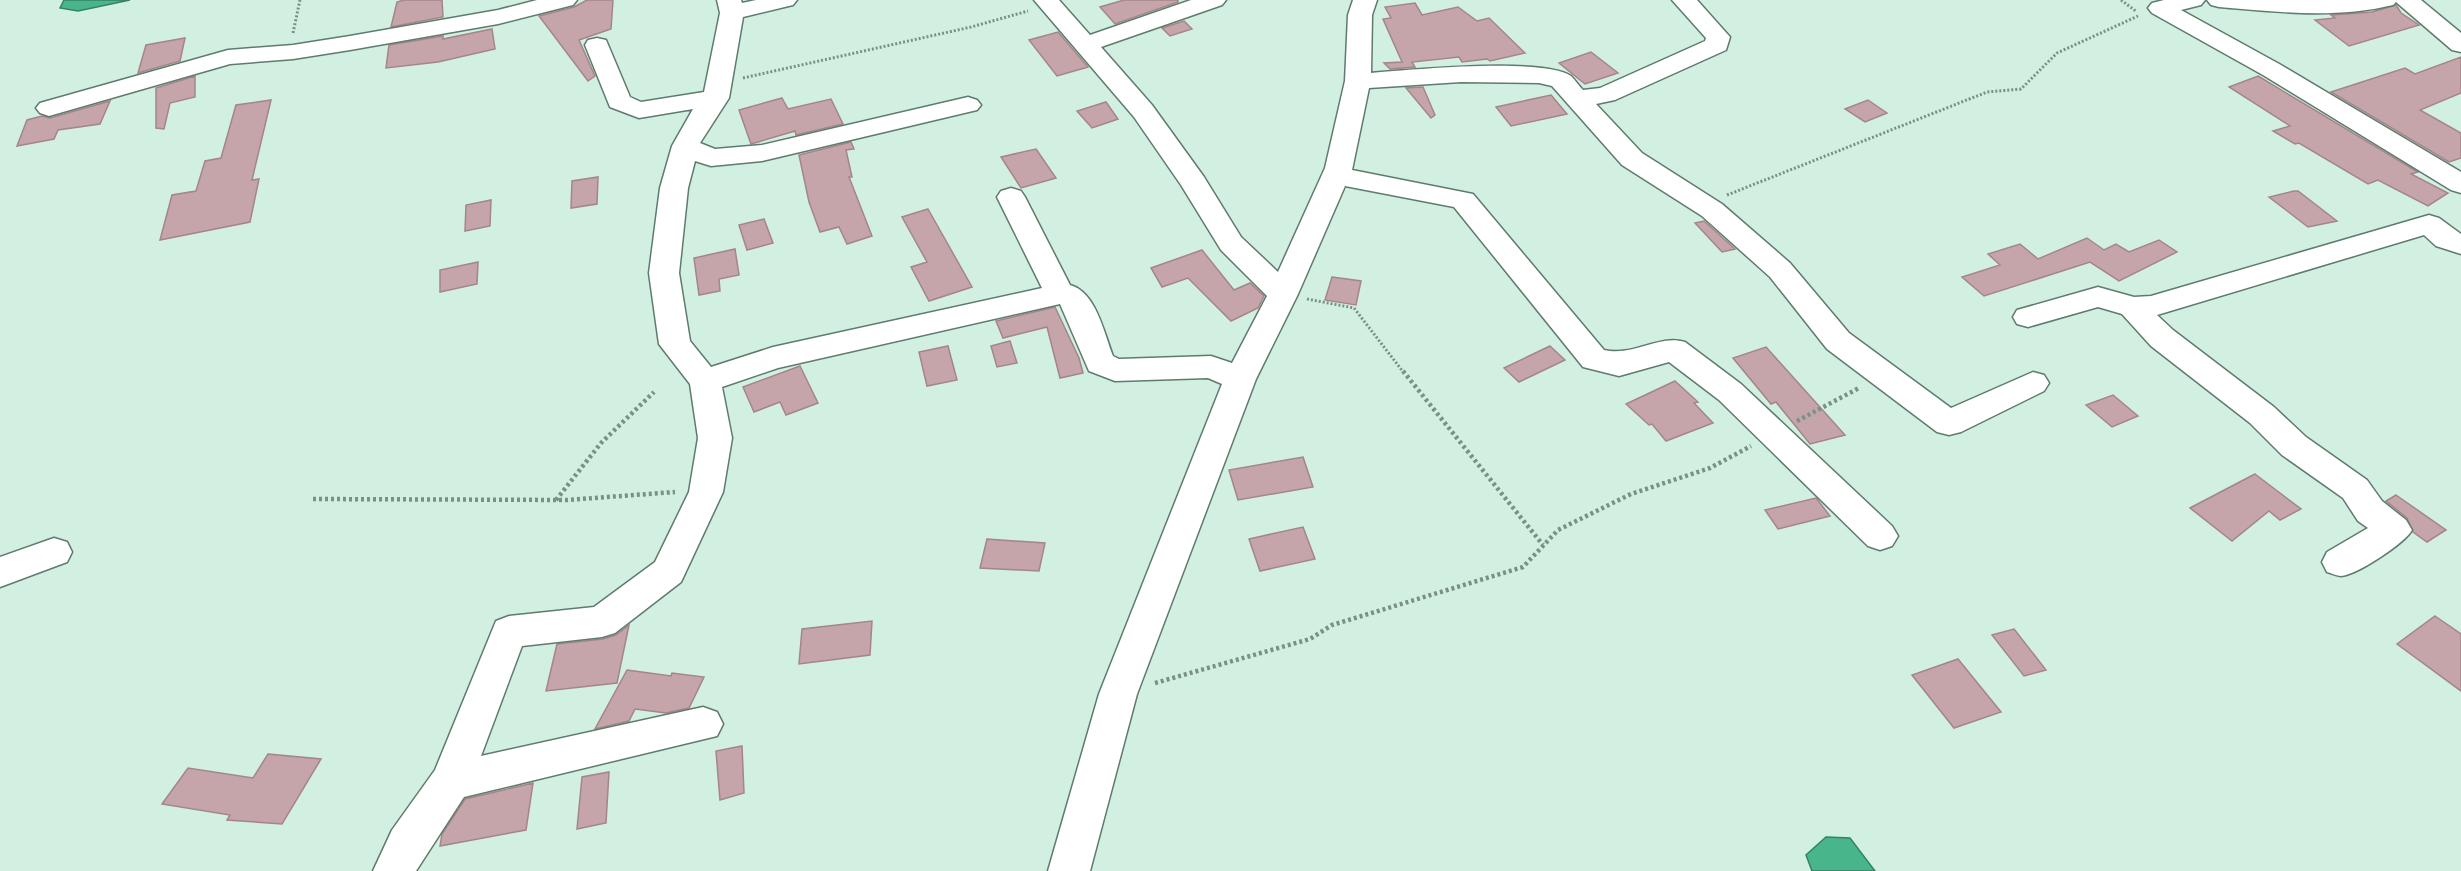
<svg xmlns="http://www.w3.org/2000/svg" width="2461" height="871" viewBox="0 0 2461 871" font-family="'PT Sans',sans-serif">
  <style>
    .water { fill: #48b58a; stroke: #348364; stroke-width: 1.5 }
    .building { fill: #c6a5aa; stroke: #a4858a; stroke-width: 1.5 }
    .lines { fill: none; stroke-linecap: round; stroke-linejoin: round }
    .minor-casing { stroke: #5f7b6d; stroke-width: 3 }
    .path-far1 { stroke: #7a9086; stroke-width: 3; stroke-dasharray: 2 2; stroke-linecap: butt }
    .path { stroke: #7a9086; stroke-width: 4.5; stroke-dasharray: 3 3; stroke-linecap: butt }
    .minor { fill: #fff; fill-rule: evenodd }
  </style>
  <rect width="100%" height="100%" fill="#d1f0e1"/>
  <path class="water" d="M64,0H130L78,11L60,8Z
    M1826,837L1850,838L1875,871H1812L1806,855Z"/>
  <path class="building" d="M404,0H442L443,17L391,27L397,2Z
    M587,0H613L611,29L579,40L595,76L588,81L539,16L574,7Z
    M1124,0H1178V2L1115,24L1100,7Z
    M1415,3L1422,15L1458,7L1477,21L1489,18L1525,53L1490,61L1487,59L1462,62L1459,57L1412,62L1415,67L1390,69L1384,63L1402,62L1383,19L1391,18L1385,7Z
    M2396,5L2401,13L2419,25L2349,46L2315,20L2335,18L2331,15L2372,12Z
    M1184,21L1192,29L1170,36L1162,28Z
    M492,29L495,49L438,62L386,68L389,45L443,36V39Z
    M1058,32L1088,67L1057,76L1029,40Z
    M185,38L180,61L138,73L146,45Z
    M1591,52L1618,73L1585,84L1559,63Z
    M2461,57V93L2420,110L2461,133V158L2449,162L2331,92L2405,68L2415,74Z
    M195,76V97L170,103L164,129L156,128V88Z
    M2258,76L2418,172L2411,174L2448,193L2428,206L2378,180L2368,184L2299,143L2295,144L2273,131L2290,126L2229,87Z
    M1423,87L1435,115L1431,118L1406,88Z
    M1551,95L1567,114L1511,126L1496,107Z
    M782,98L788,109L831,99L843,124L796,135L795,131L751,144L739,110Z
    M271,100L252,180L259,179L250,222L160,240L172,195L196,191L205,161L221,158L236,105Z
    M1868,100L1887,113L1865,122L1845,109Z
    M110,101L100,124L58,130L54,139L17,146L27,120L42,116L50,118Z
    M1106,102L1118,119L1092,128L1077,111Z
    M851,142L854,149L846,150L852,177H849L872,236L847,244L839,227L820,232L809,202L799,155Z
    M1036,149L1056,178L1021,188L1001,157Z
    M598,177L597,204L571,208L572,181Z
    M2294,191H2298L2337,221L2308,227L2269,197Z
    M491,200L490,226L465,231L466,205Z
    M928,209L972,287L929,301L911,267L927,262L902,217Z
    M764,219L773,243L747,250L739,225Z
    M1704,221L1735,249L1722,252L1695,223Z
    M2087,238L2104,250L2116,244L2129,252L2159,240L2177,252L2119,281L2090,262L1984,296L1962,277L2000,265L1988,254L2020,244L2038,259Z
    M735,249L739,275L719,279L720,291L699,295L694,258Z
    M1202,250L1234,290L1250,283L1264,296L1258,308L1231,321L1188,278L1162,287L1151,268Z
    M478,262L477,284L440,292V270Z
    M1332,277L1361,281L1356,305L1325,300Z
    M1055,307L1079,358L1083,373L1060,378L1047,327L1003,338L996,321Z
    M1010,341L1017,363L997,367L991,346Z
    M948,346L957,380L927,386L919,352Z
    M1550,346L1565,360L1519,382L1504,368Z
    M1766,347L1845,435L1810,444L1776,402L1771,404L1733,358Z
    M800,366L818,403L786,415L780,402L754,412L743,387Z
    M1675,381L1698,402L1694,403L1713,423L1666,441L1652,424L1649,425L1626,404Z
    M2113,395L2138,416L2112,427L2086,405Z
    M1303,457L1313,487L1238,500L1229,470Z
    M2255,474L2301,509L2280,520L2269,511L2232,541L2190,508Z
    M2396,495L2446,530L2427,542L2413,532L2407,518L2386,501Z
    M1816,498L1830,516L1778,529L1765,510Z
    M1303,527L1315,559L1260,571L1249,539Z
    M987,539L1045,543L1039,571L980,568Z
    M2435,616L2461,634V691L2397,644Z
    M872,621L870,655L799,664L802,629Z
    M629,625L617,683L546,691L557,644L603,639L616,635Z
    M2014,629L2046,670L2024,676L1992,635Z
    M1958,659L2001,712L1954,728L1912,675Z
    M627,670L671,676L672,673L704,677L689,708L666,713L635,709L629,721L595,729Z
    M742,746L744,793L720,800L716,751Z
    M268,754L321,759L282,824L227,820L230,815L162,804L188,768L253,778Z
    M609,772L606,823L577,829L582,777Z
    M533,783L526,830L440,846L442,834L465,799Z"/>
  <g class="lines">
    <defs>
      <path id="minor" d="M537,0H577L573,5L498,24L350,50L293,59L230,64L49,116L40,113L36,108L40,103L228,50L293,45L350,36L498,10Z
        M717,0H741L742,3L756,0H797L793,5L743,17L729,98L700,143L715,149L762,145L968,97L977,100L981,105L977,110L762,161L711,166L695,161L688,188L679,273L690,341L711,367L773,347L1042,288L997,197L1001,191L1011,188L1021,191L1025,197L1070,285C1096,292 1104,333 1113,356L1119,359L1211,356L1232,363L1267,296L1221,250L1181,185L1134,117L1034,0H1059L1090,35L1191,0H1226L1222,5L1101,47L1152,105L1204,177L1241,237L1278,272L1325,168L1345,81L1348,15L1353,0H1377L1372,15L1371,73C1409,70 1543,57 1571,76C1575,80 1579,86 1583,90L1600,88L1705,41L1706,38L1672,0H1697L1730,37L1726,50L1615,100L1596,104L1642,153L1722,204L1790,263L1849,333L1951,408L2033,372L2044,375L2049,383L2044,391L1961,432L1949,435L1937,432L1827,349L1770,277L1702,216L1622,165L1552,86L1539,83L1461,82L1369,88L1352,170L1473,194L1604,350C1634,357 1658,334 1685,342L1741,384L1892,526L1898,536L1892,546L1880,550L1868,546L1719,400L1669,362L1619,376L1583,367L1454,207L1345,186L1298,294L1256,379L1137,694L1090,871H1048L1099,694L1222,384L1208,378L1115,381L1089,371L1060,304L778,368L722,387L732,438L723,492L681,582L615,633L602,637L522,646L481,756L703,707L717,712L723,724L717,736L464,797L416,871H373L392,830L435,770L496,621L509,616L594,607L655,562L689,492L698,438L690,384L659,344L649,273L660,188L672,146L693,109L639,118L610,107L585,45L588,40L597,38L606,40L630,97L641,102L704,92L720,13Z
        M2164,0H2205L2201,5L2181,10L2281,65L2461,172V193L2451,190L2263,75L2152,13L2148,8L2152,3Z
        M2207,0H2421L2461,33V52L2452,50L2396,2L2393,5C2336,19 2277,12 2219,7L2211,5Z
        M2429,215L2439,218L2461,234V254L2436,246L2424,235L2157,315L2173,330L2274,407L2306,437L2367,480L2382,501L2406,520L2412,530C2405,543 2357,575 2341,576C2337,576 2331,573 2327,572L2322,562L2327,552L2368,528L2358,521L2343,498L2282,455L2250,423L2151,346L2122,314L2098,307L2028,327L2017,324L2013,317L2017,310L2098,287L2134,297L2151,296Z
        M54,538L67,542L72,552L67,562L0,587V557Z"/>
    </defs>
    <use href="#minor" class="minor-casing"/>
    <path class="path-far1" d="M2121,0L2137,12
      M293,33L300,0
      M743,78L971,27L1028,11
      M1727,195L1987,92L2021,89L2057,53L2138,16
      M1307,299L1354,308L1404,373"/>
    <path class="path" d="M1403,371L1543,545
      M1797,421L1859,388
      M313,499L567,500L675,492
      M556,500L601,443L654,392
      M1155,683L1310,639L1332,625L1523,567L1558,530L1631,494L1710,468L1751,446"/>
    <use href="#minor" class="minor"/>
  </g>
</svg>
